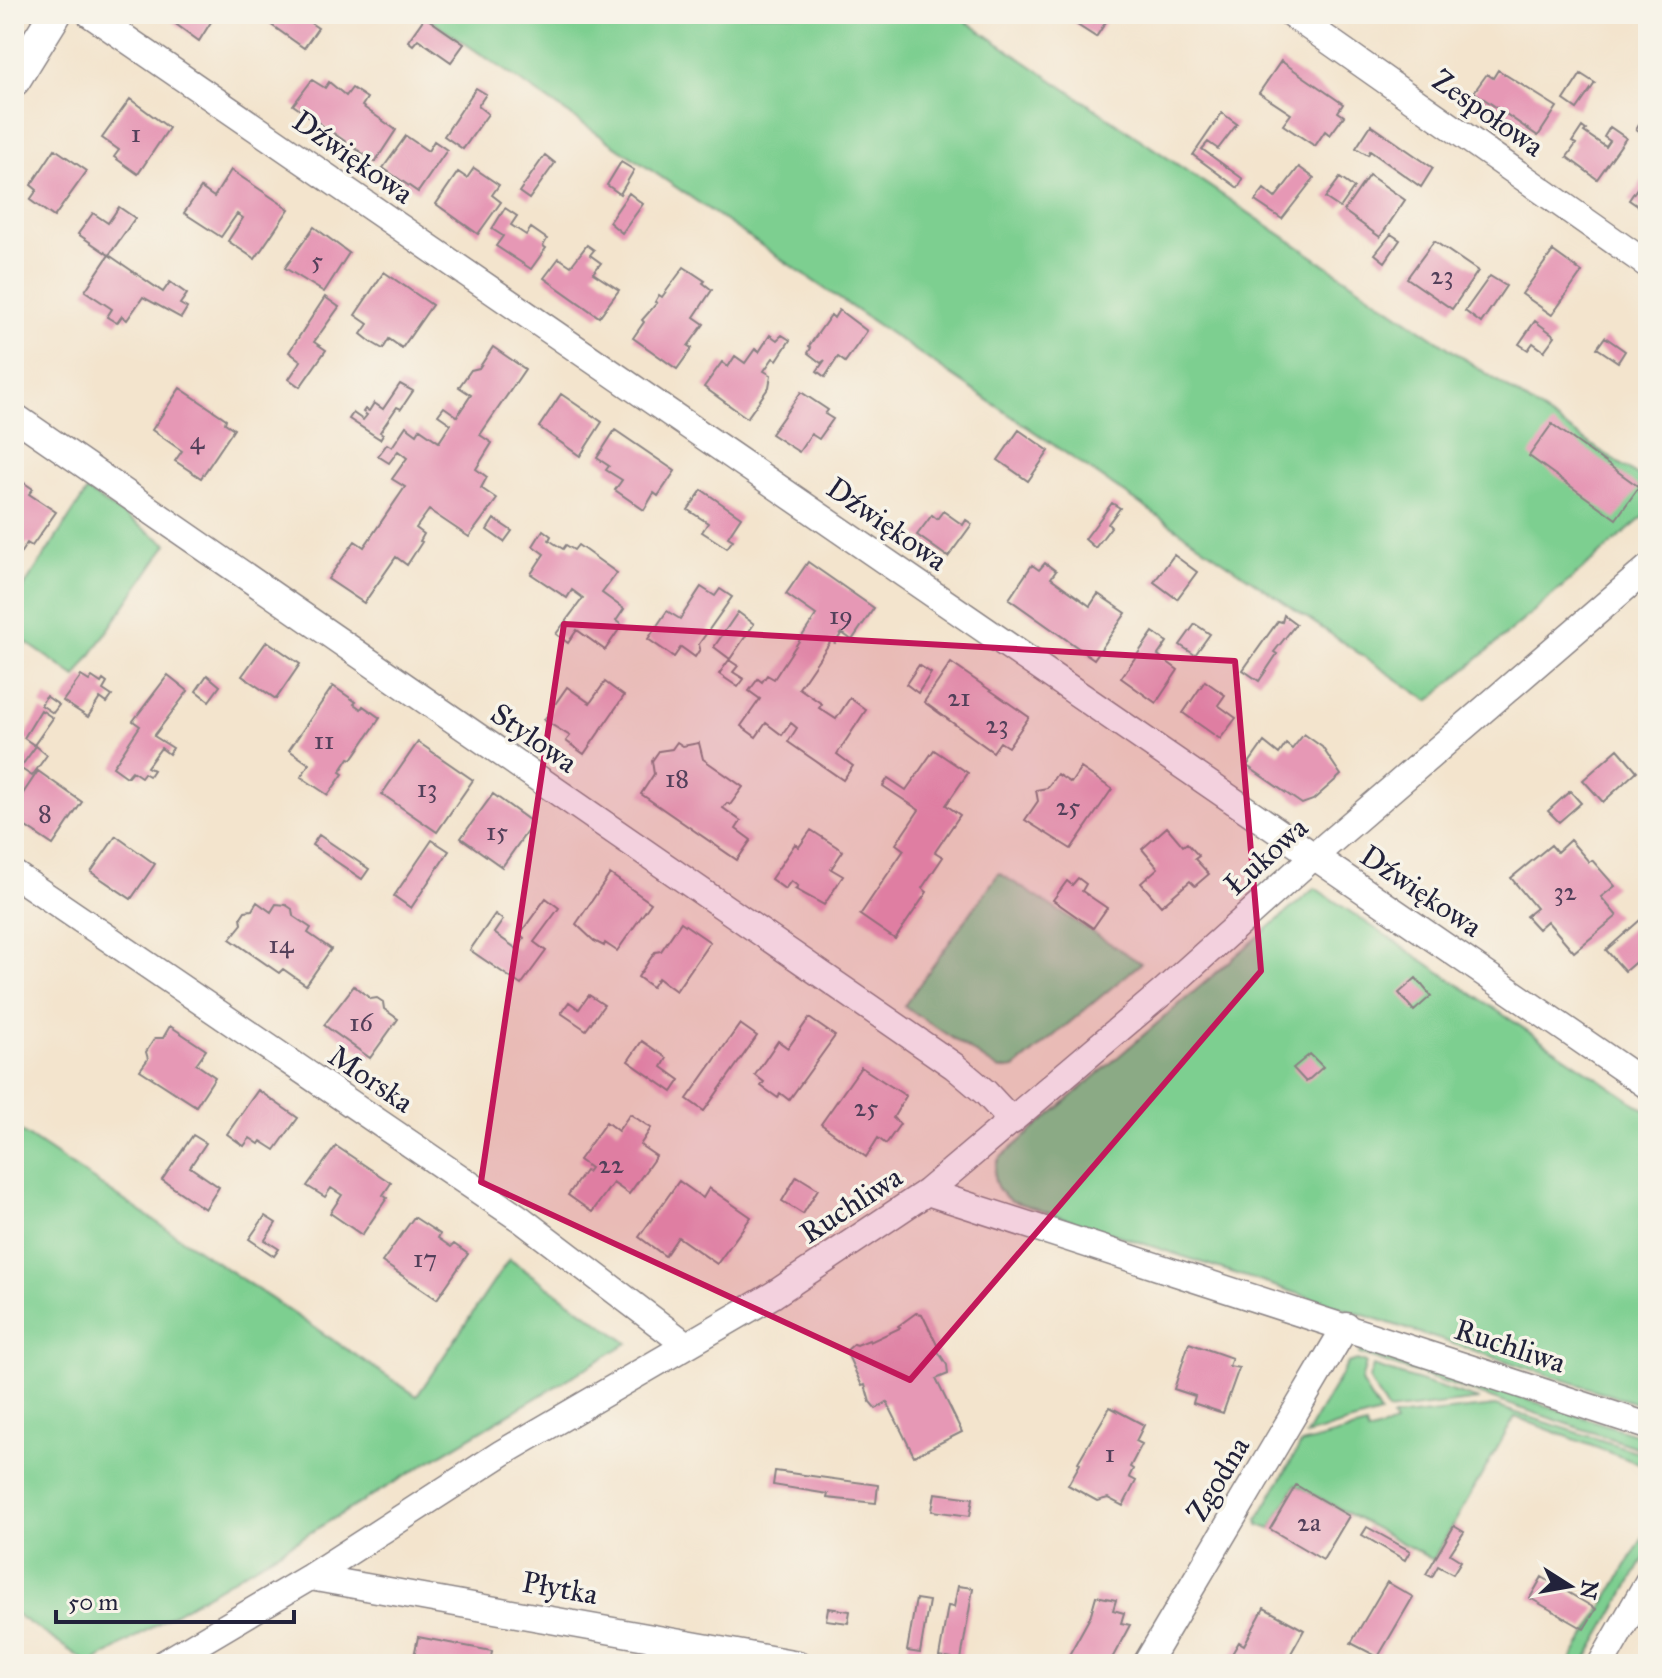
<svg xmlns="http://www.w3.org/2000/svg" width="1662" height="1678" viewBox="0 0 1662 1678" font-family="'IM FELL Great Primer',serif">
  <style>
    .green { fill: #7dcf90; stroke: #507866; stroke-width: 2 }
    .building { fill: #e698b5 }
    .lines { fill: none; stroke-linecap: round; stroke-linejoin: round }
    .minor-casing { stroke: #8a8384; stroke-width: 29 }
    .tertiary-casing { stroke: #8a8384; stroke-width: 35 }
    .minor { stroke: #fff; stroke-width: 26 }
    .tertiary { stroke: #fff; stroke-width: 32 }
    .marked { fill: #c2185b; fill-opacity: 0.2; stroke: #c2185b; stroke-width: 6; stroke-linejoin: round }
    .labels { text-anchor: middle; dominant-baseline: central; stroke-width: 7; stroke-linejoin: round; paint-order: stroke }
    .number-label { font-size: 26px; fill: #53405a }
    .street-label { font-size: 30px; fill: #22223b; stroke: #f7f3e8 }
  </style>
  <rect width="100%" height="100%" fill="#f7f3e8"/>
  <filter id="ink" filterUnits="userSpaceOnUse"><feTurbulence type="fractalNoise" baseFrequency=".0125" numOctaves="2"/><feDisplacementMap in="SourceGraphic" scale="16" xChannelSelector="R" yChannelSelector="G"/><feConvolveMatrix kernelMatrix="1 2 1 2 8 2 1 2 1" color-interpolation-filters="sRGB"/></filter>
  <filter id="wash" filterUnits="userSpaceOnUse"><feTurbulence type="fractalNoise" baseFrequency=".006" numOctaves="4" result="noise"/><feDisplacementMap in="SourceGraphic" scale="32" xChannelSelector="R" yChannelSelector="G"/><feGaussianBlur stdDeviation="1.8" result="paint"/><feColorMatrix in="noise" values="0 0 0 0 0 0 0 0 0 0 0 0 0 0 0 0 0 1.4 0 .05"/><feComposite in="paint" operator="in"/></filter>
  <g filter="url(#wash)">
    <rect width="100%" height="100%" fill="#f3e4cd"/>
    <path class="green" d="M422,14H955L1648,483V513L1429,701Z
      M87,491L167,544L76,677L14,634V602Z
      M999,873L1141,963L1015,1068L1000,1070L904,1006Z
      M1315,888L1648,1112V1407L1009,1200C994,1188 990,1176 999,1159Z
      M14,1127L417,1396L509,1259L628,1343L90,1664L14,1613Z
      M1362,1347L1648,1438V1451L1359,1354Z
      M1357,1360L1366,1363L1361,1382L1380,1414L1306,1435L1348,1363Z
      M1373,1366L1479,1400L1387,1411L1369,1379Z
      M1495,1406L1648,1455V1467L1515,1417L1433,1560L1296,1485L1270,1529L1259,1525L1258,1519L1301,1444L1366,1426L1368,1433L1395,1424L1392,1418L1394,1417Z
      M1648,1529V1552L1584,1664H1569Z"/>
    <g id="blocks">
      <path class="building" d="M162,14H216L199,41Z
        M277,14H310L306,20L318,28L304,48L270,24Z
        M1076,14H1111L1096,37L1071,21Z
        M425,17L464,44L451,62L418,39L413,45L408,41Z
        M1281,61L1343,104L1338,112L1344,116L1330,135L1325,131L1315,146L1283,125L1291,114L1259,93Z
        M1498,70L1557,107L1538,136L1474,92L1487,74L1493,78Z
        M1581,74L1595,83L1577,109L1564,100Z
        M312,80L325,88L329,82L346,96L352,88L367,98L362,106L396,130L375,162L293,105Z
        M476,88L486,94L478,106L488,114L463,149L444,136Z
        M130,99L169,128L138,174L114,157L119,150L102,138Z
        M1648,110V137L1636,130Z
        M1222,113L1237,124L1218,149L1208,142L1202,149L1243,179L1238,188L1193,155Z
        M1371,125L1433,168L1421,187L1370,151L1368,155L1356,148Z
        M1582,127L1586,130L1584,132L1606,147L1610,141L1604,137L1610,127L1626,138L1597,179L1567,157L1576,144L1572,142Z
        M406,136L428,151L434,141L447,150L418,192L383,168Z
        M55,149L87,171L54,217L30,200L37,190L31,185Z
        M545,155L555,163L529,199L519,192Z
        M621,162L634,170L620,194L607,185Z
        M1299,167L1314,178L1282,219L1255,201L1264,189L1275,198Z
        M474,168L499,185L492,195L501,202L478,234L436,204L458,172L467,178Z
        M231,170L289,209L255,259L228,241L243,218L237,214L221,237L184,213L201,188L214,197Z
        M1369,175L1405,200L1380,237L1344,211Z
        M1340,178L1354,188L1340,208L1325,198Z
        M1644,178L1648,181V213L1629,200Z
        M629,193L643,204L622,233L609,222Z
        M119,207L135,218L109,255L78,234L93,213L108,223Z
        M505,208L517,216L511,225L526,235L531,228L547,239L543,246L546,248L531,269L496,246L503,236L492,229Z
        M314,227L349,253L324,292L285,268Z
        M1391,234L1400,240L1385,262L1375,254Z
        M1434,241L1478,271L1452,309L1407,278Z
        M587,245L594,250L590,255L601,263L593,273L619,290L599,317L544,278L559,258L571,266Z
        M1553,251L1582,272L1552,315L1522,294Z
        M109,255L163,292L170,282L187,294L180,304L187,308L181,318L143,297L127,320L122,316L117,323L107,317L112,309L85,291Z
        M684,267L705,281L703,283L712,290L694,317L704,324L688,346L692,348L677,369L633,338L644,322L642,320L657,303L655,302L659,295L662,297Z
        M384,272L432,305L402,348L389,339L383,349L371,342L361,334L368,324L355,315Z
        M1490,276L1506,286L1481,323L1465,311Z
        M325,297L339,307L314,342L326,350L300,387L289,379L301,361L289,352Z
        M839,310L867,331L845,362L838,357L825,377L817,371L825,360L821,363L808,353L811,348L809,346L831,315L834,318Z
        M1535,321L1555,336L1544,351L1533,343L1528,350L1519,344Z
        M770,335L777,340L782,335L790,340L777,360L773,358L764,371L771,375L769,387L747,418L704,387L722,362L728,367L735,356L745,363L755,349L759,352Z
        M1605,337L1625,351L1618,362L1597,348Z
        M493,347L525,369L480,435L492,443L476,469L487,477L481,488L497,499L469,537L429,510L416,528L424,534L420,541L422,542L407,565L396,557L364,603L328,579L355,541L364,547L405,487L392,479L407,458L398,451L389,463L378,456L387,444L392,447L406,426L417,434L420,429L439,442L451,424L438,415L444,407L457,416L471,395L459,387L471,370L479,368Z
        M400,384L413,391L401,409L397,407L380,432L383,434L380,439L349,419L353,413L363,420L367,415L363,412L365,409L369,411L374,403L383,409Z
        M180,388L226,419L225,423L234,429L201,478L175,461L182,451L152,430Z
        M801,392L828,410L825,414L833,419L819,439L811,434L799,452L771,434Z
        M561,394L602,422L580,456L539,427Z
        M1552,424L1639,487L1616,519L1529,456Z
        M615,430L675,471L658,496L654,493L644,510L615,490L622,480L606,470L609,466L597,458Z
        M1019,430L1049,451L1028,481L998,460Z
        M14,476L33,489L29,494L56,512L32,546L27,543L14,563Z
        M702,490L741,517L728,537L733,540L727,548L702,532L708,523L688,510Z
        M1112,503L1120,508L1108,524L1111,527L1095,548L1085,539Z
        M943,511L963,525L966,520L972,524L948,557L917,535L932,515L937,519Z
        M494,519L512,531L504,542L487,530Z
        M543,530L551,536L549,540L563,549L566,545L574,550L578,545L617,573L602,593L624,609L616,621L622,625L605,650L577,630L568,643L556,634L583,598L572,590L567,598L531,574L544,554L533,546Z
        M1174,555L1197,572L1177,599L1154,582Z
        M808,562L874,608L852,640L842,633L835,643L831,641L799,688L822,704L819,708L836,719L850,698L866,710L837,754L853,766L843,780L788,742L797,728L791,723L782,735L766,723L756,737L741,726L760,699L749,691L758,679L762,682L767,675L774,679L816,615L786,594Z
        M1045,563L1056,571L1051,578L1090,606L1098,594L1126,613L1094,659L1009,599L1032,565L1039,570Z
        M701,587L715,596L720,589L732,597L699,644L700,649L695,657L681,647L674,657L648,639L667,611L680,619Z
        M738,612L754,624L730,659L714,647Z
        M1284,615L1296,624L1274,652L1277,654L1259,681L1243,670L1278,621L1282,622Z
        M1195,624L1210,634L1195,655L1180,645Z
        M1153,632L1167,642L1158,655L1178,670L1156,703L1121,678Z
        M267,641L300,664L276,699L242,676Z
        M729,660L738,666L733,672L744,679L738,687L719,674Z
        M951,663L1029,717L1008,747L1000,742L993,752L924,702Z
        M919,665L931,673L918,693L906,684Z
        M168,675L188,691L154,736L173,748L169,754L161,748L147,767L153,770L149,776L144,773L141,777L132,771L127,777L113,767L140,726L133,721Z
        M207,675L220,686L209,701L196,691Z
        M81,676L89,681L92,677L101,683L103,680L107,683L103,690L112,696L107,703L100,698L88,717L63,701Z
        M1205,681L1225,695L1218,705L1236,718L1220,739L1183,713Z
        M605,682L624,696L584,754L566,741L570,736L544,720L567,687L590,703Z
        M333,686L356,702L354,704L361,709L363,706L380,718L352,759L349,758L340,772L343,774L328,795L301,777L309,764L289,750Z
        M46,696L59,705L53,713L41,705Z
        M41,710L53,718L34,745L24,738Z
        M1304,734L1322,747L1341,775L1313,800L1302,804L1247,766L1264,742L1279,754L1286,744L1292,749Z
        M418,742L473,780L437,832L382,794Z
        M677,742L683,746L699,743L703,759L743,787L730,805L727,803L723,808L741,821L736,829L751,840L737,860L641,794L654,774L652,761L659,751L672,749Z
        M36,746L47,755L32,776L20,768Z
        M1618,749L1637,771L1603,802L1583,780Z
        M934,750L968,773L946,805L960,815L935,852L943,857L922,888L927,892L895,939L860,915L904,850L896,844L919,810L883,786L888,778L906,790Z
        M1081,768L1112,789L1071,849L1025,820L1038,801L1036,790L1047,788L1057,774L1071,783Z
        M38,771L82,802L53,845L14,819V807Z
        M1570,791L1581,803L1559,822L1548,811Z
        M493,794L533,823L502,867L461,838Z
        M1167,827L1183,846L1187,843L1199,856L1195,859L1209,874L1195,886L1190,881L1161,906L1141,883L1158,868L1142,849Z
        M811,830L843,851L831,869L843,876L824,905L795,889L798,886L791,881L785,889L771,879L795,844L799,847Z
        M319,835L369,869L362,879L312,845Z
        M116,836L155,864L131,899L91,872Z
        M432,840L449,851L411,908L394,896Z
        M1570,840L1589,862L1592,860L1615,886L1601,897L1617,916L1574,952L1547,921L1538,929L1526,916L1536,908L1511,878L1551,845L1557,852Z
        M610,874L651,903L617,951L605,943L604,946L594,941L576,924Z
        M1078,878L1086,884L1082,891L1107,908L1093,928L1053,900L1067,881L1072,885Z
        M546,898L559,908L534,942L546,951L521,985L470,950L495,914L503,920L494,933L517,949L524,938L520,934Z
        M257,902L271,912L276,904L286,905L292,909L293,916L311,928L308,933L331,949L306,985L283,969L279,973L230,939L242,924L241,917L245,911L252,910Z
        M1648,913V951L1625,971L1606,950Z
        M681,922L710,942L676,991L658,978L652,987L638,977L655,952L661,951Z
        M1416,978L1431,996L1414,1011L1399,993Z
        M354,986L371,999L377,998L383,1002L384,1009L398,1019L370,1058L324,1025Z
        M589,995L604,1005L586,1030L561,1013L569,1002L579,1009Z
        M809,1018L835,1036L789,1100L780,1093L778,1098L761,1086L764,1082L755,1075L778,1041L788,1048Z
        M740,1024L757,1036L704,1111L687,1099Z
        M170,1026L206,1050L196,1064L215,1077L196,1106L140,1070L148,1059L146,1052L155,1038H163Z
        M642,1041L667,1058L662,1067L680,1080L672,1092L628,1061Z
        M1310,1054L1323,1067L1306,1082L1293,1068Z
        M861,1067L906,1096L893,1118L900,1124L886,1144L878,1138L866,1157L821,1124Z
        M258,1090L298,1118L275,1150L261,1141L259,1144L250,1138L244,1146L227,1134Z
        M630,1114L651,1128L640,1145L656,1156L629,1194L613,1183L592,1212L568,1195L585,1171L587,1172L590,1168L579,1160L606,1122L618,1131Z
        M193,1135L206,1143L190,1167L219,1187L205,1209L162,1180Z
        M336,1146L391,1183L383,1195L387,1198L362,1235L330,1213L342,1195L331,1188L325,1197L307,1186Z
        M797,1176L818,1189L803,1214L782,1201Z
        M679,1181L703,1198L709,1188L751,1217L717,1264L678,1237L665,1256L639,1237Z
        M265,1216L276,1223L265,1240L279,1249L274,1256L249,1239Z
        M414,1217L440,1234L438,1238L451,1247L454,1244L468,1254L437,1299L382,1262Z
        M916,1313L922,1314L939,1349L937,1350L947,1365L948,1374L936,1379L962,1432L914,1456L887,1402L876,1409L870,1402L865,1385L862,1386L846,1351L854,1344L857,1345L869,1340L870,1342L900,1328L898,1326Z
        M1189,1343L1232,1358L1229,1366L1239,1368L1223,1413L1193,1403L1195,1396L1174,1389Z
        M1110,1407L1144,1425L1136,1441L1142,1444L1130,1467L1133,1469L1129,1477L1136,1481L1123,1506L1108,1498L1097,1501L1068,1485L1080,1464L1078,1462Z
        M775,1471L878,1485L876,1503L827,1498L828,1494L773,1485Z
        M1296,1485L1349,1516L1323,1560L1270,1529Z
        M935,1493L973,1498L970,1516L932,1511Z
        M1454,1526L1464,1532L1450,1554L1461,1561L1453,1574L1438,1566L1432,1577L1426,1574Z
        M1367,1527L1410,1551L1405,1560L1362,1535Z
        M1542,1577L1596,1609L1584,1629L1530,1598Z
        M1387,1582L1413,1597L1378,1657L1351,1643Z
        M958,1586L973,1588L961,1660L939,1657L948,1606L954,1607Z
        M1096,1596L1116,1600L1113,1610L1124,1613L1121,1623L1130,1625L1109,1664H1064L1090,1617Z
        M916,1599L929,1601L920,1653L907,1651Z
        M828,1608L850,1611L848,1623L826,1620Z
        M1264,1608L1304,1630L1285,1664H1226L1239,1642L1244,1645Z
        M418,1637L492,1651L490,1664H427L413,1661Z"/>
    </g>
  </g>
  <g filter="url(#ink)">
    <use href="#blocks" fill-opacity="0" stroke="#8a8384" stroke-width="2"/>
    <g class="lines">
      <defs>
        <path id="minor" d="M90,14L1648,1086
          M1291,14L1648,265
          M14,416L954,1066L986,1093L1012,1121
          M14,874L522,1220L685,1344
          M927,1192L1648,1426
          M310,1577L798,1664
          M163,1664L310,1577L502,1453L773,1295L927,1192L1164,991L1313,857L1648,568
          M1146,1664L1346,1326
          M1601,1664L1648,1582"/>
        <path id="tertiary" d="M14,80L55,14"/>
      </defs>
      <use href="#minor" class="minor-casing"/>
      <use href="#tertiary" class="tertiary-casing"/>
      <use href="#minor" class="minor"/>
      <use href="#tertiary" class="tertiary"/>
    </g>
  </g>
  <path class="marked" d="M564,624L1235,661L1261,971L910,1380L481,1182Z"/>
  <g class="labels">
    <g class="number-label">
      <text x="136" y="133">1</text>
      <text x="317" y="260">5</text>
      <text x="1442" y="275">23</text>
      <text x="197" y="440">4</text>
      <text x="841" y="615">19</text>
      <text x="959" y="697">21</text>
      <text x="997" y="724">23</text>
      <text x="324" y="740">11</text>
      <text x="677" y="778">18</text>
      <text x="427" y="788">13</text>
      <text x="1068" y="806">25</text>
      <text x="45" y="813">8</text>
      <text x="497" y="831">15</text>
      <text x="1565" y="891">32</text>
      <text x="281" y="944">14</text>
      <text x="361" y="1022">16</text>
      <text x="866" y="1107">25</text>
      <text x="611" y="1164">22</text>
      <text x="425" y="1258">17</text>
      <text x="1110" y="1453">1</text>
      <text x="1309" y="1522">2a</text>
    </g>
    <g class="street-label">
      <text transform="translate(1488 113) rotate(35)">Zespołowa</text>
      <text transform="translate(353 157) rotate(35)">Dźwiękowa</text>
      <text transform="translate(887 524) rotate(35)">Dźwiękowa</text>
      <text transform="translate(534 738) rotate(35)">Stylowa</text>
      <text transform="translate(1266 856) rotate(-42)">Łukowa</text>
      <text transform="translate(1421 891) rotate(34)">Dźwiękowa</text>
      <text transform="translate(371 1079) rotate(34)">Morska</text>
      <text transform="translate(851 1205) rotate(-33)">Ruchliwa</text>
      <text transform="translate(1510 1346) rotate(18)">Ruchliwa</text>
      <text transform="translate(1218 1479) rotate(-59)">Zgodna</text>
      <text transform="translate(560 1588) rotate(10)">Płytka</text>
    </g>
  </g>
  <rect width="1662" height="1678" fill="none" stroke="#f7f3e8" stroke-width="48"/>
  <g transform="translate(1570 1586) rotate(101)" stroke="#f7f3e8" stroke-width="6" paint-order="stroke">
  <path d="M0-6L14 30L0 20L-14 30Z" fill="#22223b"/>
  <text y="-12" font-size="22" font-weight="bold" text-anchor="middle" fill="#22223b">N</text>
  </g>
  <path d="M56 1610v12h238v-12" fill="none" stroke="#22223b" stroke-width="4"/>
  <text x="68" y="1610" font-size="24" fill="#22223b" stroke="#f7f3e8" stroke-width="6" paint-order="stroke">50 m</text>
</svg>
